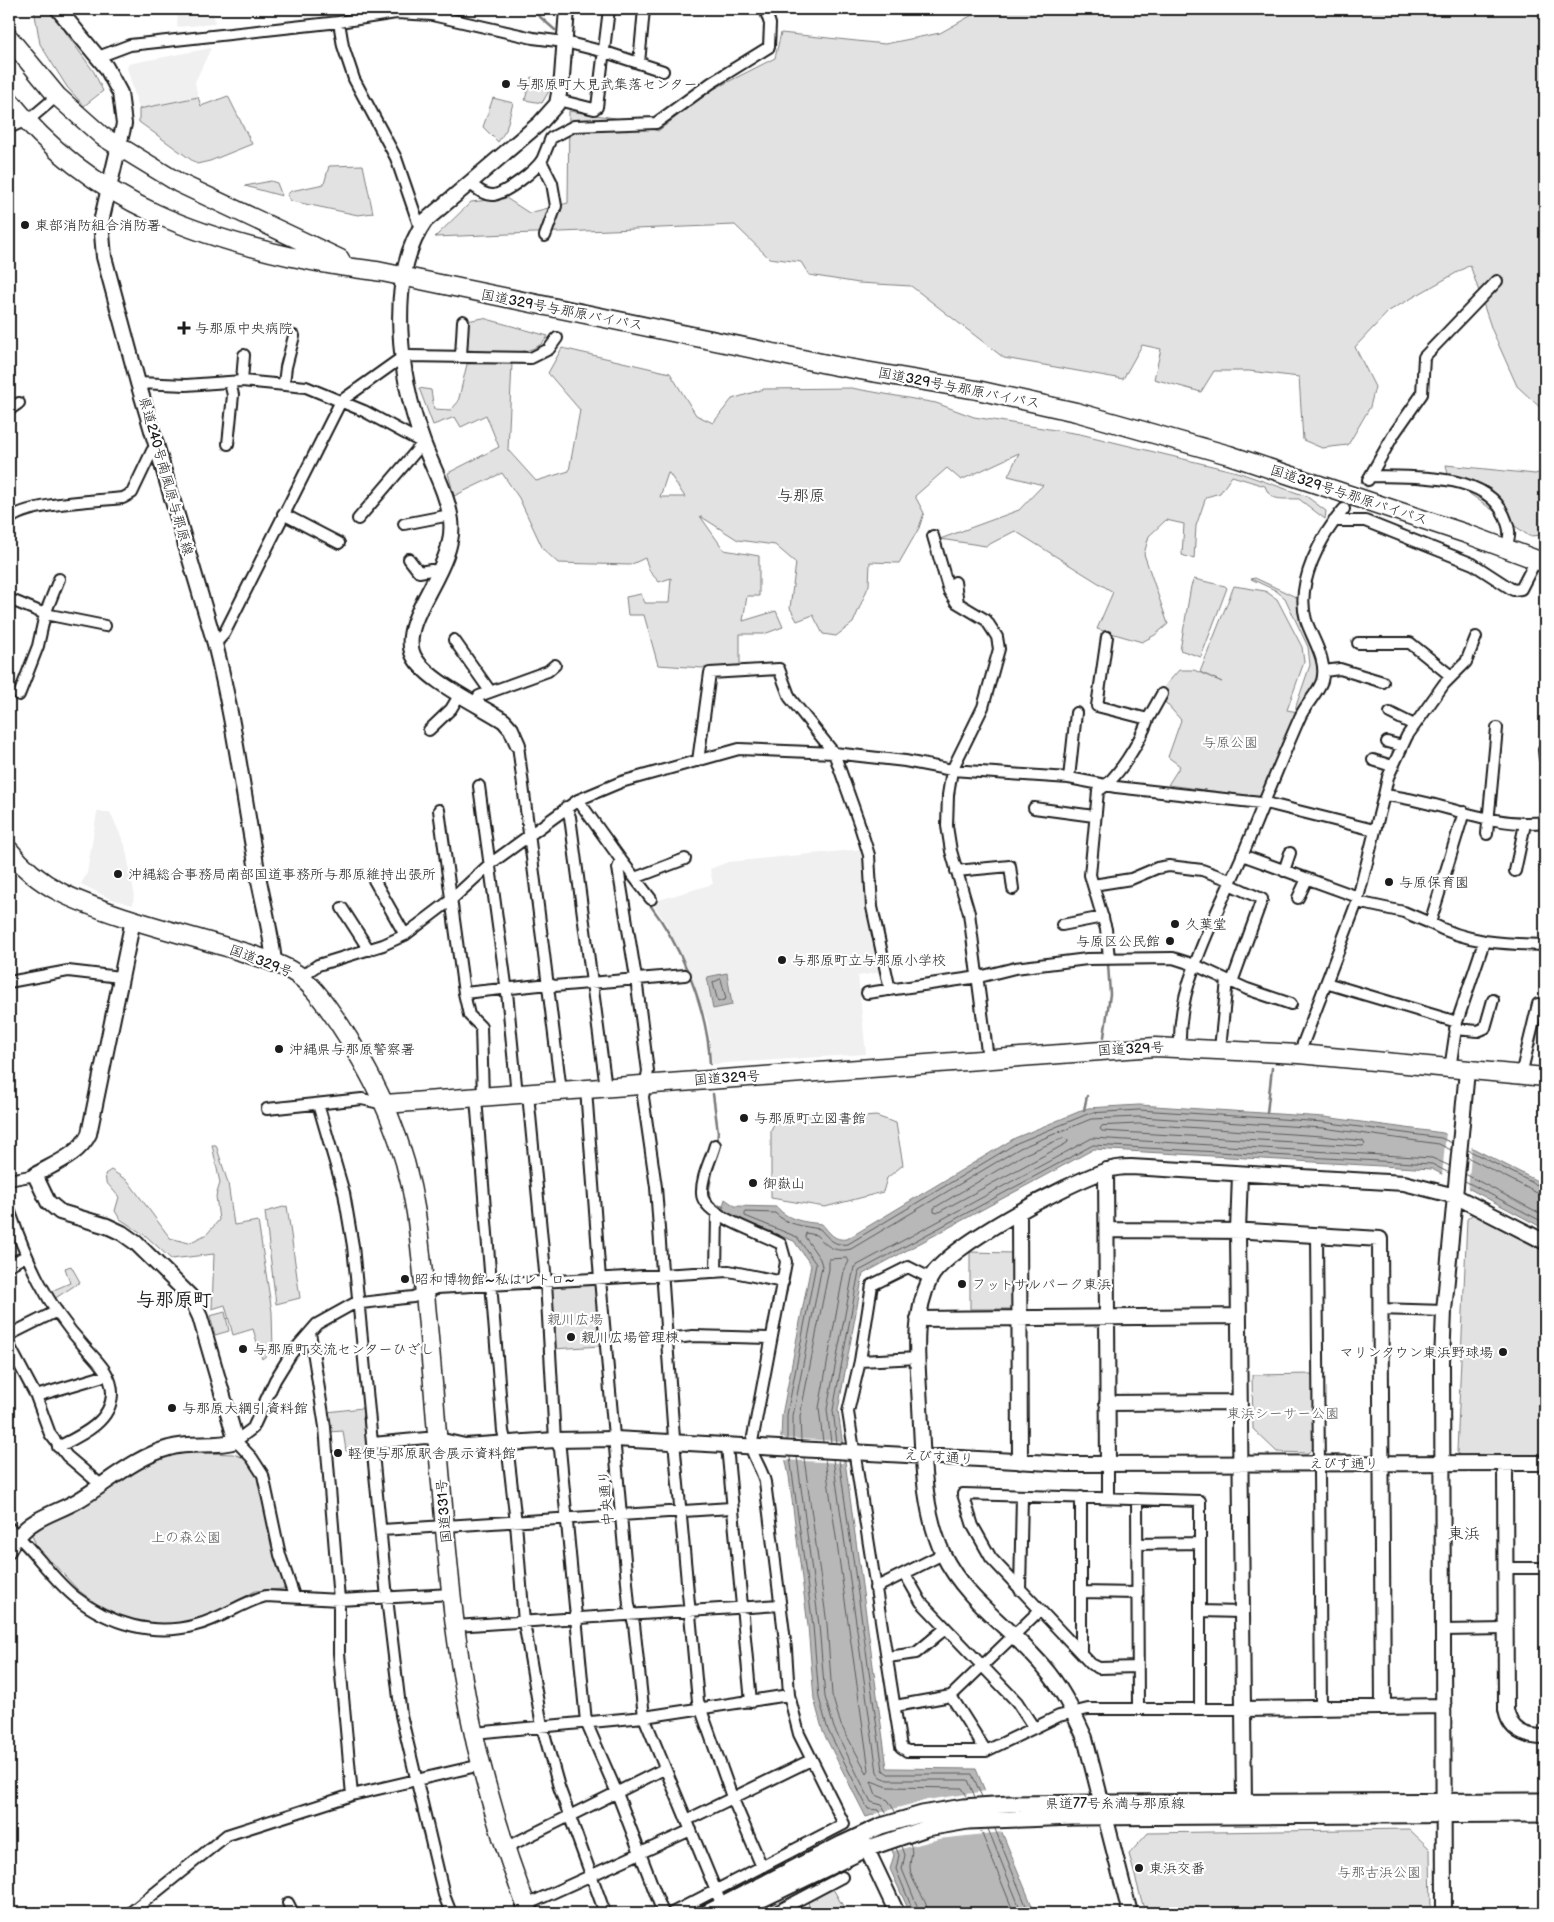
<svg xmlns="http://www.w3.org/2000/svg" width="1554" height="1922" viewBox="0 0 1554 1922" font-family="'Balsamiq Sans','Klee One',sans-serif">
  <style>
    .built { fill: #f0f0f0 }
    .green { fill: #e2e2e2; stroke: #7f7f7f; fill-rule: evenodd }
    .water { fill: #b8b8b8; stroke: #7a7a7a }
    .pier { fill: #fff }
    .lines { fill: none; stroke-linecap: round; stroke-linejoin: round }
    .shore { stroke: #5a5a5a; stroke-width: 1 }
    .stream { stroke: #7a7a7a; stroke-width: 2.5 }
    .street-tunnel { stroke: #ddd; stroke-width: 10; stroke-dasharray: 10 5; stroke-linecap: butt }
    .street-casing { stroke: #1c1c1c; stroke-width: 14 }
    .secondary-casing { stroke: #1c1c1c; stroke-width: 18 }
    .primary-casing { stroke: #1c1c1c; stroke-width: 19 }
    .highway-casing { stroke: #1c1c1c; stroke-width: 21 }
    .street { stroke: #fff; stroke-width: 10 }
    .secondary { stroke: #fff; stroke-width: 14 }
    .primary { stroke: #fff; stroke-width: 15 }
    .highway { stroke: #fff; stroke-width: 18 }
    .poi-dot { fill: #1c1c1c; stroke: #fff; stroke-width: 2 }
    .labels { text-anchor: middle; dominant-baseline: central; stroke-width: 4.5; stroke-linejoin: round; paint-order: stroke }
    .poi-label { font-size: 14px; fill: #1c1c1c; stroke: #fff; text-anchor: start }
    .street-label { font-size: 14px; fill: #1c1c1c; stroke: #fff }
    .park-label { font-size: 14px; fill: #575757; stroke: #fff }
    .quarter-label { font-size: 16px; fill: #1c1c1c; stroke: #fff }
    .district-label { font-size: 19px; font-weight: bold; fill: #1c1c1c; stroke: #fff }
  </style>
  <rect width="100%" height="100%" fill="#fff"/>
  <filter id="ink" filterUnits="userSpaceOnUse"><feTurbulence type="fractalNoise" baseFrequency=".02" numOctaves="2"/><feDisplacementMap in="SourceGraphic" scale="10" xChannelSelector="R" yChannelSelector="G"/><feConvolveMatrix kernelMatrix="1 2 1 2 8 2 1 2 1" color-interpolation-filters="sRGB"/></filter>
  <g filter="url(#ink)">
    <path class="built" d="M178,9H213L215,24L177,27Z
      M211,48L195,82L198,97L139,109L127,68L128,64Z
      M97,812H110L125,845L134,892L133,905L111,899L81,884L87,873Z
      M864,849L882,972L858,976L866,1054L712,1064L708,1023L689,970L665,922L652,902L713,884L710,869L728,862Z"/>
    <path class="green" d="M34,9H49L94,72L103,91L84,106L67,87L40,44Z
      M983,9H1545V412L1517,386L1492,330L1470,265L1389,311L1355,347L1375,387L1370,407L1348,445L1322,448L1303,440L1299,377L1249,371H1214L1201,392L1154,379L1161,349L1142,345L1123,379L1004,358L911,286L859,283L809,275L801,262L769,258L735,225L435,237L471,202L506,198L529,213L568,203L569,111L615,118L658,131L710,91L775,58L781,33L885,44L940,33Z
      M531,77L553,84L542,103L525,100Z
      M228,96L252,144L210,161L197,164L139,122V109L198,97L201,106Z
      M493,98L513,103L506,130L498,142L483,127Z
      M363,165L373,213L358,215L291,201L287,195L291,191L324,184L329,166Z
      M271,181L277,183L282,196L245,186Z
      M483,318L548,336C535,360 491,351 466,350L467,321Z
      M562,348L670,373L696,415L713,423L732,399L764,389L851,388L936,403L974,417L1080,434L1237,472L1306,496L1326,511L1325,519L1299,499C1283,498 1271,503 1265,486L1232,476L1220,493L1206,497L1196,526L1194,559L1182,555L1184,524L1166,520L1149,536L1144,554L1168,624L1155,635L1142,642L1097,629L1113,592L1015,531L986,546L940,539L1019,510L1043,485L1008,476L1019,453L961,480L947,468L915,496L924,513L919,528L899,563L870,562L869,585L853,623L836,636L823,634L813,615L797,621L790,608L796,563L775,545L738,540L700,516L724,550L759,556V596H747L743,621L776,611L783,627L764,634H740V666L703,668L658,665L644,615H628L626,597L641,594L645,603H669L671,578L659,582L650,572L645,558L630,565L558,563L543,549L519,498L502,473L454,496L448,473L499,447L486,415L461,427L455,417L433,425L419,388L431,390L434,409L451,410L458,402L467,364L512,363L508,450L536,481L569,471L580,410L548,373ZM668,473H669L685,497H660Z
      M1446,465L1535,474L1545,471V535L1529,536L1449,479Z
      M1255,578L1300,599C1306,620 1325,663 1317,683C1313,692 1305,701 1300,710L1296,709V706L1310,665L1308,647L1285,598L1275,590L1251,579Z
      M1194,579L1225,586L1227,588L1201,657L1180,650L1191,586Z
      M1234,586L1265,591L1277,599L1302,647L1304,662L1287,710L1298,712L1263,798L1168,785L1180,766L1168,757L1181,720L1158,694L1179,670H1194L1222,682L1200,672Z
      M824,1114L826,1120L876,1116L896,1123L903,1165L887,1178L883,1192L825,1207L771,1198V1131L778,1116Z
      M212,1145H216L228,1183L234,1225L258,1221L272,1312L273,1350L262,1359L253,1329L233,1335L225,1305L212,1309L214,1254L171,1259L146,1236L120,1219L115,1211L119,1197L106,1182L105,1174L111,1170L128,1181L170,1238L189,1243L207,1234L219,1220L216,1196L220,1183Z
      M287,1206L300,1298L276,1304L265,1212Z
      M1473,1214L1545,1252V1456H1460L1457,1452L1467,1219Z
      M970,1252L1014,1253L1013,1309H970Z
      M71,1266L80,1282L54,1299L49,1292L70,1283L65,1268Z
      M596,1283L601,1346L553,1349L550,1291L553,1286Z
      M225,1312L229,1331L215,1335L210,1316Z
      M1313,1374L1315,1446L1308,1453L1277,1452L1253,1429L1252,1375Z
      M362,1408L367,1449L346,1451L343,1431L329,1432L327,1412Z
      M182,1452L233,1454L248,1459L259,1478L286,1585L283,1589L255,1591L224,1609L181,1624L154,1625L128,1619L97,1604L78,1590L36,1545L31,1533L162,1457Z
      M1409,1829L1430,1849L1431,1913H1145L1129,1854L1148,1833Z
      M833,1889L847,1913H810L808,1901Z"/>
    <path class="water" d="M727,973L732,1005L713,1009L707,977Z
      M1139,1105L1324,1117L1443,1133L1545,1185V1229L1432,1169L1094,1149L863,1274L838,1410L887,1768L976,1769L1035,1913H910L890,1869L894,1855L876,1814L866,1817L823,1732L814,1699L808,1626L789,1476L781,1438L782,1415L811,1265L794,1241L721,1213L725,1199L735,1206L777,1207C788,1221 806,1222 822,1224C830,1233 834,1241 847,1239L1015,1138L1088,1108Z"/>
    <path class="pier" d="M1446,1132L1472,1144L1468,1190L1442,1176Z
      M779,1438L840,1441L843,1463L783,1460Z
      M986,1791L1003,1832L939,1839L894,1851L874,1814L927,1800Z"/>
    <g class="lines">
      <path class="shore" d="M721,979L726,999L718,1002L713,983Z
        M1139,1124L1322,1136L1363,1141L1365,1144L1363,1146L1102,1131L1100,1129L1102,1126Z
        M1064,1138L1068,1140L1067,1143L937,1213L934,1212V1208L1023,1155Z
        M1468,1150L1545,1189
        M1467,1157L1539,1194L1545,1195
        M1465,1174L1545,1216
        M1465,1181L1545,1223
        M787,1440V1415L816,1264L797,1237L745,1216V1212L775,1213C787,1225 803,1226 820,1229C829,1239 834,1246 848,1244L1017,1143L1090,1113L1139,1110L1267,1118L1323,1122L1441,1138L1452,1143
        M793,1441V1416L822,1266L820,1259L805,1237L806,1233L816,1235C827,1246 834,1253 851,1249L1020,1148L1091,1119L1139,1117L1323,1128L1439,1144L1451,1150
        M801,1441L800,1416L829,1269V1259L847,1258L849,1261L844,1271L819,1408L823,1442
        M831,1443L827,1409L854,1267L1092,1138L1432,1158L1450,1166
        M837,1443L833,1410L859,1271L1093,1145L1432,1164L1449,1173
        M790,1457L813,1626L819,1698L828,1730L868,1809L878,1810L882,1816
        M797,1457L819,1625L825,1697L834,1728L871,1802L882,1805L888,1815
        M804,1458L827,1624L832,1695L841,1725L867,1773L869,1770L825,1459
        M833,1459L877,1772L881,1777L888,1780H968L975,1797
        M839,1460L883,1770L888,1774H972L982,1797
        M896,1813L888,1800L876,1795L871,1781L888,1787L962,1788L968,1798
        M980,1829L1014,1913
        M988,1829L1022,1913
        M995,1829L1029,1913
        M910,1843C914,1853 910,1858 910,1867C910,1883 927,1897 928,1913
        M902,1846L905,1855L902,1869L920,1913
        M896,1848L899,1855L896,1869L914,1913"/>
      <path class="stream" d="M531,9L555,30
        M1545,462V503
        M648,902C681,945 708,1009 710,1064
        M1104,1037L1110,994L1108,964
        M713,1094L718,1132L717,1144
        M1084,1110L1087,1096
        M1267,1113L1272,1068
        M714,1162L709,1188V1198L716,1205L723,1207"/>
      <path class="street-tunnel" d="M1344,509L1368,480"/>
      <defs>
        <path id="street" d="M339,22L343,46L354,79L396,158L420,228
          M98,57L130,45L339,22L396,13L432,15L533,38L565,42L605,52L663,71
          M639,63L644,9
          M558,100L594,109L597,107L609,9
          M9,128L31,118L57,96
          M541,161L552,183L556,206L545,236
          M469,183C476,188 484,196 494,195C507,192 535,171 542,160C545,153 548,145 551,138L574,126L656,123L711,83L769,47L770,24L765,9
          M461,356L463,321
          M242,381L244,355
          M138,383L186,385L242,381L306,387L364,411L423,443L358,519
          M284,383L286,367L294,336
          M9,410L19,403
          M228,444L233,395L230,383
          M1371,476C1411,477 1485,472 1504,515C1510,529 1511,534 1506,548
          M1368,480L1394,434L1422,394L1424,357L1497,281
          M283,514L339,543
          M9,520C23,503 98,501 123,498L132,493L152,451L157,445
          M1334,521H1365L1473,564L1513,590L1521,589L1536,560
          M404,524L450,515
          M933,536L949,591L956,602L986,620L997,637L999,649L983,707L952,770L948,795L947,826L951,851L969,913L988,1059
          M409,559L419,572L431,570L440,571
          M59,579L45,614L105,626
          M955,582L958,603
          M9,599L45,614L38,646L19,695
          M1107,637L1097,706L1148,719C1141,740 1117,780 1098,791L1090,875L1106,929L1109,958
          M454,640L490,691
          M1358,643H1410L1451,676
          M215,644L224,634L341,401L397,361L409,356L531,358L549,349L557,338
          M1324,671L1340,669L1383,682
          M475,702L479,696L548,671L555,665
          M1390,713L1414,725
          M1148,719L1162,694
          M429,730L451,709L460,694
          M1387,742L1402,746
          M518,745L561,1091
          M1544,750L1545,759
          M1373,760L1392,766
          M698,761L710,673L779,669L790,698L834,753L859,823L869,855L872,907L890,990
          M1069,778L1076,713
          M479,786L507,992L517,1095
          M1384,795L1388,777L1407,736L1444,684L1466,662L1476,637
          M578,800L621,860L618,868L636,978L648,1071L643,1097L656,1187L675,1452L698,1701L732,1797L762,1867
          M566,807L570,817L606,1088
          M1034,808L1094,816
          M439,810L464,993L469,1015L481,1027L483,1098
          M1464,812L1430,923C1467,943 1504,944 1545,945
          M1487,834L1497,728
          M1242,855L1358,897
          M621,860L651,899
          M956,871L1010,866L1013,889
          M1284,871L1290,853
          M1515,871L1525,824
          M635,878L685,859
          M374,880L405,935
          M1229,884L1262,899L1232,982
          M1093,885L1131,879L1157,868L1169,866L1202,870L1230,880
          M1298,898L1307,879
          M1357,902L1404,912L1430,923
          M342,908L369,950
          M1062,925L1103,917
          M300,977L318,965L383,945L405,935L451,900L490,864L578,800L621,782L739,749L834,753L905,761L952,770L1069,778L1116,787L1270,804L1374,830
          M9,982L68,971L120,977
          M1326,983L1457,1022
          M464,993L549,984L554,986L685,975
          M867,993L979,977L1015,968L1087,959L1173,958L1195,965C1208,927 1227,891 1243,854C1262,808 1280,762 1300,717C1306,704 1317,694 1322,681C1328,660 1312,639 1306,620C1295,583 1321,536 1344,509
          M1455,1029L1478,1031L1485,1028L1493,1000
          M1180,1047C1179,1019 1185,991 1195,965L1247,989L1291,1004
          M1220,1049L1227,980
          M1299,1054L1357,902L1384,795C1438,800 1491,829 1545,822
          M1450,1069L1457,1022L1484,942
          M1521,1075L1538,1004
          M586,1089L600,1279L629,1605L634,1624L644,1717L725,1913
          M528,1094L546,1282L555,1440L560,1449L586,1722L617,1793L663,1913
          M476,1098L503,1431L508,1453L516,1523L524,1622L542,1726L559,1787L605,1913
          M318,1104L344,1193L353,1246L387,1598L401,1715L444,1895L451,1913
          M267,1109L362,1099L384,1104
          M9,1180L35,1175
          M9,1209C26,1259 47,1306 83,1345C95,1359 112,1373 112,1393C112,1422 80,1436 58,1447
          M1317,1235L1321,1708
          M9,1265L26,1256
          M716,1272L717,1214
          M930,1278L908,1267L872,1285L860,1361L848,1412L901,1747L907,1751H986L1059,1716L1088,1709H1242
          M1379,1309L1444,1311
          M310,1332L325,1427L339,1600V1653L352,1795
          M9,1335L57,1311
          M666,1339L693,1336L770,1338
          M9,1345L36,1396L50,1434L67,1456L101,1485
          M860,1361L918,1358
          M36,1396L107,1375
          M373,1443L426,1438L438,1440
          M727,1446L751,1702
          M1108,1464V1498
          M1137,1499L1138,1709
          M9,1528C33,1548 50,1577 75,1597C109,1624 154,1637 196,1625C221,1619 242,1602 266,1596L339,1600L452,1594
          M382,1530L731,1508
          M1137,1544L1200,1543
          M9,1553L19,1536
          M1505,1568H1545
          M905,1574L921,1602L1017,1702L1034,1728
          M875,1588L943,1554
          M1020,1590L1022,1496
          M1081,1592L1137,1593
          M294,1596L280,1555L263,1475L252,1458L236,1441L253,1428L275,1380L291,1354L317,1324L353,1304L413,1297L437,1288L729,1271L783,1282
          M1200,1611L1241,1612
          M455,1626L780,1605
          M1443,1630L1506,1629
          M1081,1653V1497
          M888,1657L916,1653L946,1628
          M1138,1667L1099,1668L1091,1664L991,1558L973,1526L963,1494L1200,1501V1709
          M951,1696L986,1751
          M895,1706L951,1696L1040,1610
          M474,1733L644,1717L789,1695
          M687,1820L811,1760
          M505,1848L664,1769
          M288,1903L293,1913
          M526,1905L691,1830
          M130,1913L227,1835L352,1795L481,1765
          M672,1913L844,1824L799,1734L789,1695L786,1649L765,1482C762,1469 754,1460 751,1447L786,1262L781,1244C762,1233 703,1216 702,1194C701,1177 711,1160 715,1145
          M774,1913L842,1877"/>
        <path id="secondary" d="M58,9L106,67L120,93L124,124L101,222L104,257L138,383L215,644C233,715 242,786 255,858C260,893 271,927 274,963
          M518,745L511,729L504,721C480,705 420,678 412,652C401,615 457,568 451,520C447,492 432,467 423,442C400,380 385,278 425,221L540,123L557,104L562,77L567,9
          M1106,1170L1108,1464
          M1240,1174L1238,1231L1244,1803
          M1019,1213L1020,1462
          M1107,1230L1249,1231L1380,1239L1383,1707
          M918,1319L1239,1316
          M1107,1403L1239,1402
          M438,1440L465,1446L555,1440L615,1439L1068,1464L1545,1463
          M1505,1464L1506,1710C1510,1731 1525,1737 1545,1737
          M19,1536C32,1518 58,1512 77,1501C106,1484 135,1457 169,1448C191,1441 215,1448 236,1441L200,1317L190,1296L136,1243L122,1233L107,1226L60,1212L48,1202L35,1175C54,1164 79,1155 89,1134L133,920
          M1242,1709L1444,1706
          M862,1839L897,1913
          M1130,1913L1085,1738C1075,1716 1065,1694 1050,1675C1018,1632 967,1604 943,1554C922,1508 923,1455 920,1406C918,1364 911,1318 930,1279C945,1247 1068,1183 1105,1171C1113,1168 1122,1167 1131,1167L1404,1183L1455,1196L1545,1242
          M1444,1913L1442,1362L1444,1311L1467,1071"/>
        <path id="primary" d="M707,1913L842,1844L881,1826L922,1814L963,1807L1009,1804L1102,1803L1545,1801
          M733,1913L866,1849L927,1828L968,1821L1073,1817L1545,1814"/>
        <path id="highway" d="M9,38L57,96L102,136L179,183L340,259
          M9,100C93,205 206,242 333,265C349,268 366,269 382,272L836,366L977,390L1076,412L1229,455L1467,534L1545,563
          M9,850C39,889 79,902 124,917C160,929 197,938 233,949C252,955 272,960 290,970C312,982 326,1005 340,1025C379,1085 405,1141 416,1213C434,1350 438,1488 455,1626C467,1725 493,1821 529,1913
          M385,1104L1155,1047L1299,1054L1545,1077"/>
      </defs>
      <use href="#street" class="street-casing"/>
      <use href="#secondary" class="secondary-casing"/>
      <use href="#primary" class="primary-casing"/>
      <use href="#highway" class="highway-casing"/>
      <use href="#street" class="street"/>
      <use href="#secondary" class="secondary"/>
      <use href="#primary" class="primary"/>
      <use href="#highway" class="highway"/>
    </g>
  </g>
  <g class="poi-dot">
    <circle cx="506" cy="84" r="5"/>
    <circle cx="25" cy="225" r="5"/>
    <path d="M181.5 320.5h5v5h5v5h-5v5h-5v-5h-5v-5h5z"/>
    <circle cx="118" cy="874" r="5"/>
    <circle cx="1389" cy="882" r="5"/>
    <circle cx="1175" cy="924" r="5"/>
    <circle cx="1170" cy="941" r="5"/>
    <circle cx="782" cy="960" r="5"/>
    <circle cx="279" cy="1049" r="5"/>
    <circle cx="744" cy="1118" r="5"/>
    <circle cx="753" cy="1183" r="5"/>
    <circle cx="405" cy="1279" r="5"/>
    <circle cx="962" cy="1284" r="5"/>
    <circle cx="571" cy="1337" r="5"/>
    <circle cx="243" cy="1349" r="5"/>
    <circle cx="1503" cy="1352" r="5"/>
    <circle cx="172" cy="1408" r="5"/>
    <circle cx="338" cy="1453" r="5"/>
    <circle cx="1139" cy="1868" r="5"/>
  </g>
  <g class="labels">
    <g class="poi-label">
      <text x="516" y="84">与那原町大見武集落センター</text>
      <text x="35" y="225">東部消防組合消防署</text>
      <text x="195" y="328">与那原中央病院</text>
      <text x="128" y="874">沖縄総合事務局南部国道事務所与那原維持出張所</text>
      <text x="1399" y="882">与原保育園</text>
      <text x="1185" y="924">久葉堂</text>
      <text x="1160" y="941" text-anchor="end">与原区公民館</text>
      <text x="792" y="960">与那原町立与那原小学校</text>
      <text x="289" y="1049">沖縄県与那原警察署</text>
      <text x="754" y="1118">与那原町立図書館</text>
      <text x="763" y="1183">御嶽山</text>
      <text x="415" y="1279">昭和博物館~私はレトロ~</text>
      <text x="972" y="1284">フットサルパーク東浜</text>
      <text x="581" y="1337">親川広場管理棟</text>
      <text x="253" y="1349">与那原町交流センターひざし</text>
      <text x="1493" y="1352" text-anchor="end">マリンタウン東浜野球場</text>
      <text x="182" y="1408">与那原大綱引資料館</text>
      <text x="348" y="1453">軽便与那原駅舎展示資料館</text>
      <text x="1149" y="1868">東浜交番</text>
    </g>
    <g class="street-label">
      <text transform="translate(562 310) rotate(11)">国道329号与那原バイパス</text>
      <text transform="translate(959 388) rotate(11)">国道329号与那原バイパス</text>
      <text transform="translate(166 476) rotate(74)">県道240号南風原与那原線</text>
      <text transform="translate(1349 495) rotate(18)">国道329号与那原バイパス</text>
      <text transform="translate(261 961) rotate(21)">国道329号</text>
      <text transform="translate(1131 1049) rotate(-3)">国道329号</text>
      <text transform="translate(727 1078) rotate(-4)">国道329号</text>
      <text transform="translate(939 1457) rotate(4)">えびす通り</text>
      <text x="1344" y="1463">えびす通り</text>
      <text transform="translate(606 1498) rotate(-95)">中央通り</text>
      <text transform="translate(444 1511) rotate(-95)">国道331号</text>
      <text x="1115" y="1803">県道77号糸満与那原線</text>
    </g>
    <g class="park-label">
      <text x="1230" y="742">与原公園</text>
      <text x="575" y="1319">親川広場</text>
      <text x="1283" y="1413">東浜シーサー公園</text>
      <text x="186" y="1537">上の森公園</text>
      <text x="1379" y="1872">与那古浜公園</text>
    </g>
    <g class="quarter-label">
      <text x="801" y="496">与那原</text>
      <text x="1464" y="1534">東浜</text>
    </g>
    <g class="district-label">
      <text x="174" y="1300">与那原町</text>
    </g>
  </g>
  <rect width="1554" height="1922" fill="none" stroke="#fff" stroke-width="30"/>
  <rect x="15" y="15" width="1524" height="1892" fill="none" stroke="#1c1c1c" stroke-width="2" filter="url(#ink)"/>
</svg>
